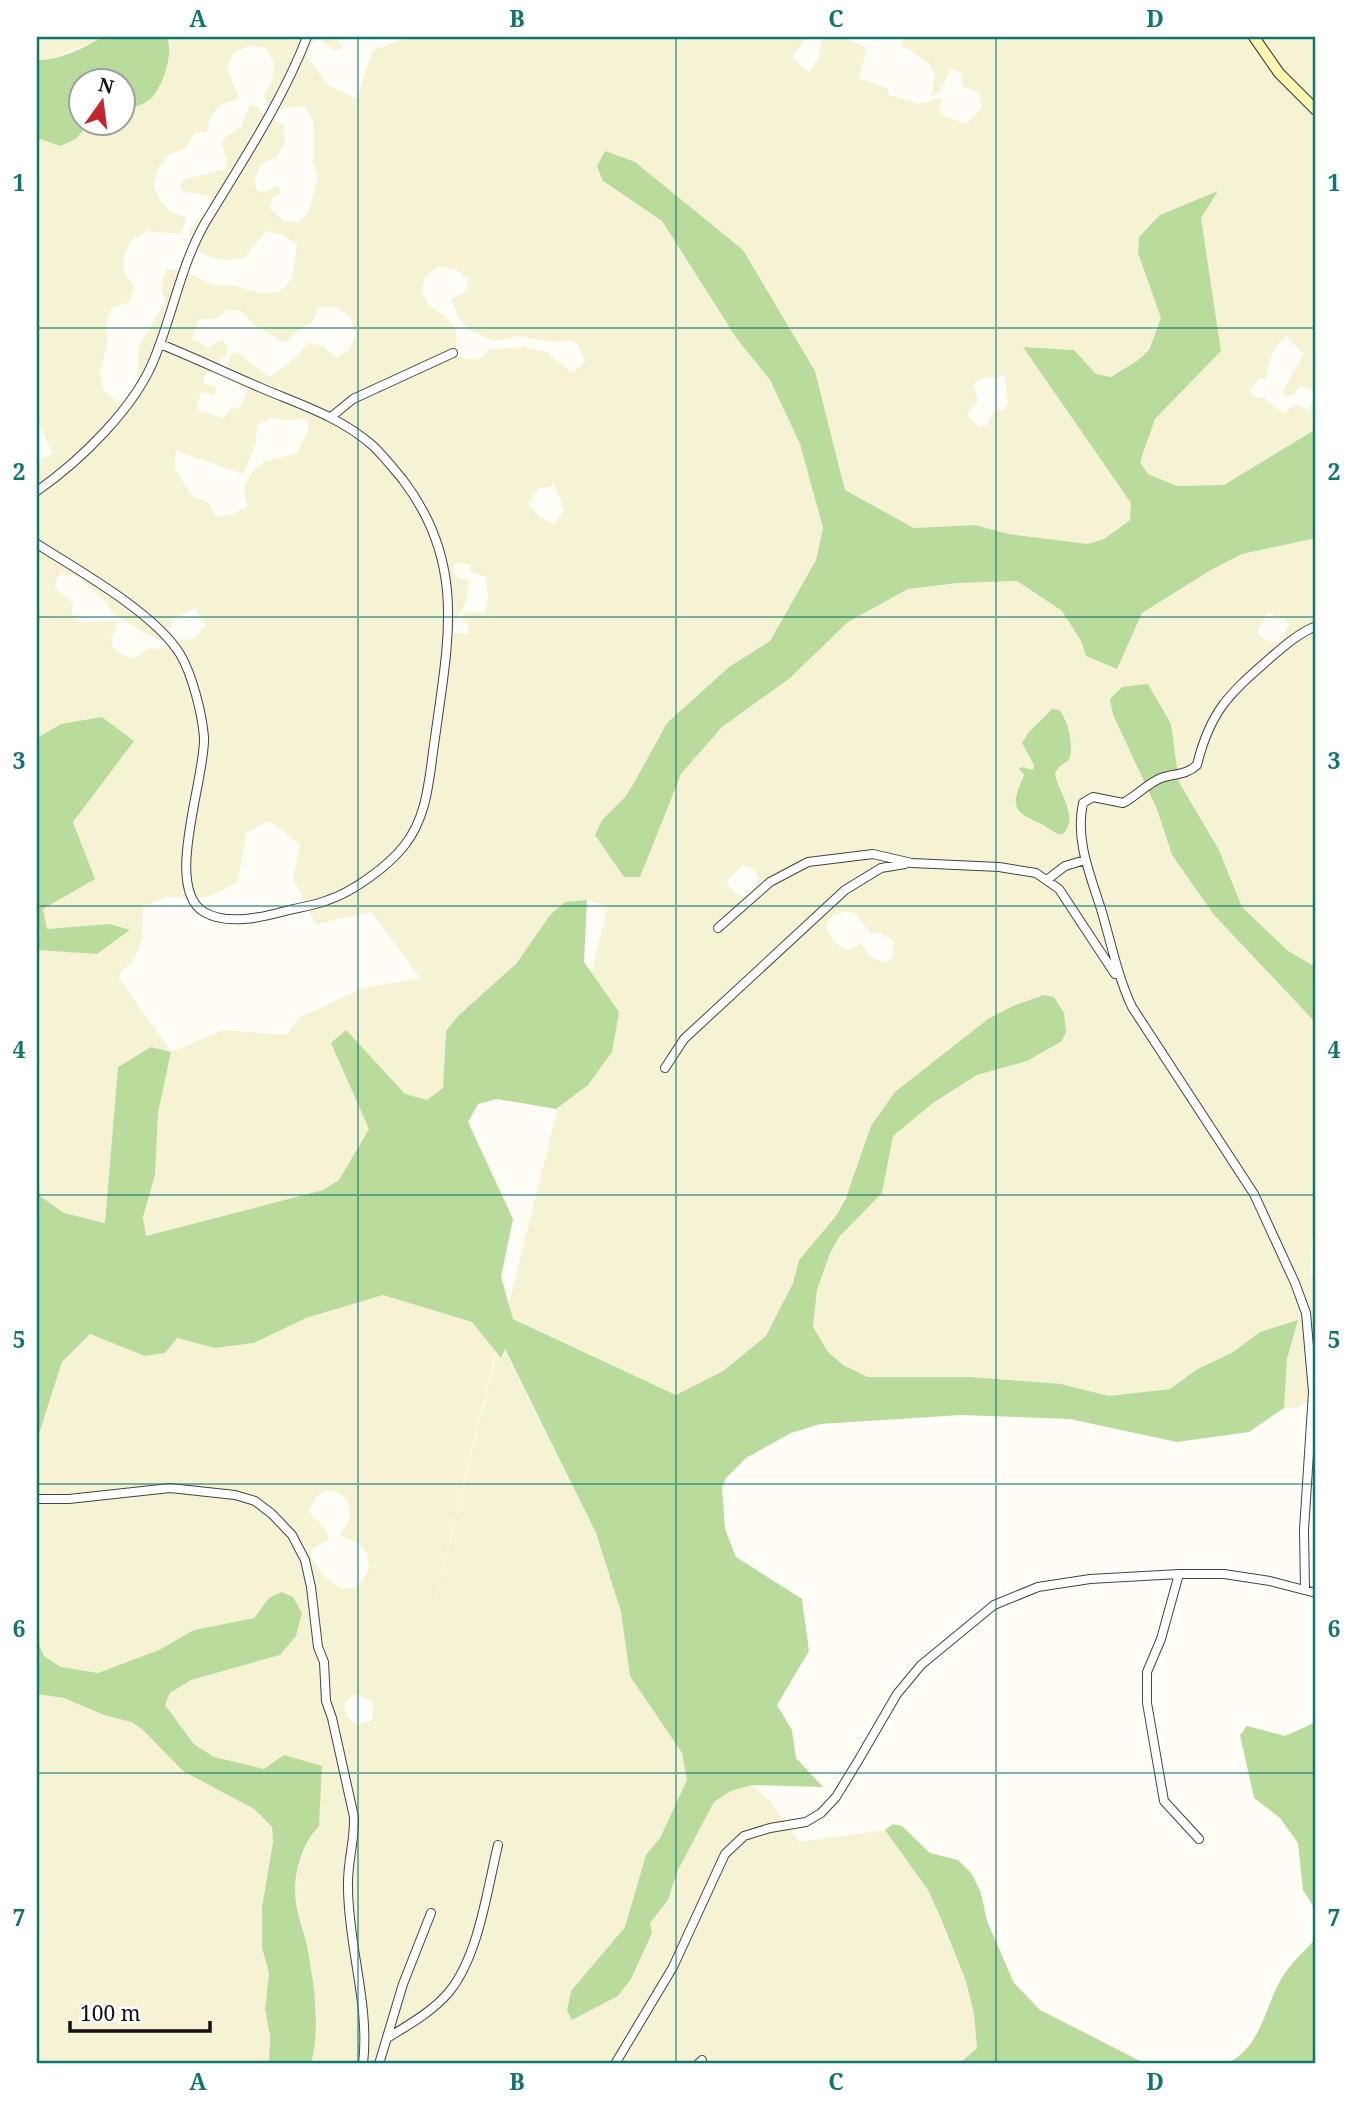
<svg xmlns="http://www.w3.org/2000/svg" width="1353" height="2101" viewBox="0 0 1353 2101" font-family="'Noto Serif',serif">
  <style>
    .farmland { fill: #f6f3d4; fill-rule: evenodd }
    .forest { fill: #b9dc9c }
    .lines { fill: none; stroke-linecap: round; stroke-linejoin: round }
    .street-casing { stroke: #444; stroke-width: 10 }
    .secondary-casing { stroke: #333; stroke-width: 12 }
    .street { stroke: #fff; stroke-width: 8 }
    .secondary { stroke: #fff6b0; stroke-width: 10 }
    .grid { fill: none; stroke: #0f766e; stroke-width: 2; stroke-opacity: 0.55 }
    .neatline { fill: none; stroke: #0f766e; stroke-width: 2.5 }
    .grid-label { font-size: 23px; text-anchor: middle; font-weight: bold; fill: #0f766e }
  </style>
  <rect width="100%" height="100%" fill="#fffdf5"/>
  <path class="farmland" d="M37,37H102L94,42L47,60H37Z
    M167,37H337L343,48L334,50L320,39L312,42L307,57L328,85L357,99L372,51L407,37H806L792,58L809,72L818,59L823,37H844L867,48L859,78L887,88L889,95L918,104L931,102L934,99H942L940,111L942,115L966,124L982,108L979,92L962,86V73L951,69L940,91L931,96L935,76L929,63L902,46L903,37H1316V393L1300,385L1293,395L1284,396L1283,391L1304,354L1286,336L1274,348L1267,370V378H1259L1250,392L1257,398L1265,397L1266,401L1284,413L1296,404L1308,410L1316,399V429L1224,485L1177,486L1148,474L1139,462L1155,419L1221,351L1201,218L1138,253L1161,318L1149,350L1137,361L1111,378L1096,374L1074,350L1023,347L1132,503L1130,519L1104,539L1088,544L1009,534L975,525L914,528L845,490L815,371L743,250L603,181L662,221L737,339L770,380L800,444L823,528L816,560L770,641L729,667L667,723L635,783L625,797L602,820L674,787L681,774L722,727L790,678L848,622L908,589L958,583L1017,581L1062,611L1081,641L1086,656L1116,669L1142,613L1211,570L1242,554L1316,538V967L1288,951L1242,907L1219,850L1179,782L1171,724L1113,715L1156,807L1172,855L1214,915L1316,1023V1233L1312,1235L1311,1275L1316,1273V1396L1297,1408H1284L1287,1359L1298,1320L1260,1332L1233,1352L1196,1370L1170,1389L1109,1396L1061,1384L971,1377H868L842,1365L828,1352L813,1328L817,1290L830,1253L840,1236L882,1193L893,1136L933,1103L977,1075L1027,1061L895,1092L836,1216L799,1260L793,1283L766,1336L723,1371L705,1381L677,1395L514,1319L500,1341L596,1533L621,1612L630,1676L683,1753L687,1780L660,1838L646,1855L625,1927L571,1991L567,2011L572,2020L618,1996L650,1923L668,1900L677,1872L714,1802L731,1791L752,1785L772,1803L799,1842L885,1830L928,1890L966,1981L974,2014L977,2048L959,2064H311L317,2015L309,1953L295,1895L298,1869L310,1835L264,1769L214,1757L195,1744L165,1705L170,1693L191,1680L280,1655L296,1636L302,1613L293,1597L269,1598L254,1618L194,1630L159,1650L98,1673L61,1667L44,1656L37,1640V1440L62,1362L90,1334L145,1356L177,1338L215,1348L254,1343L306,1318L383,1295L472,1322L496,1351L427,1633L608,906L588,901L565,902L550,915L516,964L459,1015L446,1031L443,1088L427,1100L405,1095L346,1031L369,1129L339,1180L323,1190L146,1236L143,1217L155,1175L158,1113L171,1053L118,1067L106,1223L64,1213L37,1194V950L97,954L130,930L110,924L46,930L43,908L95,879L73,822L61,724L37,738V460L53,454L37,420V138L60,146L76,139L86,127L95,123L122,122L123,111L149,100L171,45ZM250,45L267,48L274,64L272,81L264,96L271,111L305,105L313,122V161L318,177L309,210L299,223L283,220L270,209L273,197L280,193L278,185L264,193L256,190L255,180L260,165L277,157L285,142L284,125L262,114L258,107L250,104L241,128L226,136L222,144L227,161L226,169L186,179L179,186L184,192L207,195L212,200L209,212L200,218L189,230L192,247L208,256L226,260L244,258L266,231L283,235L297,245L292,279L280,291L264,294L231,285H213L183,270H166L161,285L165,302L139,346L137,381L132,398L116,402L103,390L100,372L108,340L106,324L112,308L129,302L135,287L124,272V255L131,240L147,231L181,234L186,218L170,211L159,199L153,183L159,167L170,154L186,148L194,133L207,132L211,115L223,104L239,98L227,67L234,53ZM440,266L456,270L469,279L466,291L451,299L458,316L469,330L493,341L519,336L554,342L571,340L578,345L585,362L572,373L547,352L523,347L488,350L483,357L475,360L457,356L456,330L445,316L430,306L421,292L425,276ZM335,306L350,316L356,333L350,349L335,358L324,346L308,343L297,356L270,377L236,352L232,353L226,368V373L231,381L248,390L240,408L231,409L224,418L199,411L197,403L202,392L214,395L216,391L215,387L204,383V376L226,355L228,347L222,340L208,348L192,339L199,319H217L227,310L241,311L254,325L285,343L297,331L312,323L319,308ZM1005,376L1008,404L1003,410L995,409L987,425L979,427L967,414L978,401L973,385L979,379ZM272,417L290,421L307,418L308,431L297,453L264,462L251,473L244,489L247,506L233,514L216,517L208,502L192,496L174,468L176,451L243,474L256,443L257,425ZM555,485L564,510L554,524L539,517L528,504L538,489ZM456,563L470,564V571L486,577L488,598L486,610L482,613L465,611L460,619L468,622V634L454,633V624L465,604L470,581L456,577L453,568ZM61,573L79,577L105,601L114,615L160,641L168,636L172,620L195,608L206,625L195,637L187,640L179,639L165,648L148,649L133,659L117,652L112,645L111,636L117,630L116,621L82,623L75,618L71,611L74,604L55,588L56,579ZM1268,613L1287,621L1288,626L1277,644L1262,638L1257,631ZM1046,714L1066,718L1073,745L1069,760L1059,767L1055,773L1069,812L1054,833L1040,823L1028,819L1015,795L1024,775L1022,767L1030,770H1034V765L1022,743ZM269,821L300,844L293,879L316,924L372,912L420,978L363,988L299,1018L286,1035L224,1030L171,1052L118,976L135,958L142,938L143,907L165,897H208L238,882L246,833ZM744,865L753,869L760,880L746,897L735,893L727,884L728,879ZM845,911L855,913L871,934L879,932L894,941L892,958L885,963L871,957L860,944L848,951L834,942L826,926L829,918ZM325,1490L335,1491L345,1497L349,1504L350,1519L340,1535L358,1543L367,1553L369,1569L361,1583L354,1588L341,1589L323,1575L311,1558V1549L329,1539L325,1528L309,1512L314,1499ZM355,1694L373,1702L372,1720L357,1725L347,1717L344,1704Z
    M37,1694L64,1698L104,1715L130,1722L142,1729L183,1771L254,1809L272,1828L273,1841L262,1907V1948L269,1973L265,2009L270,2036L269,2064H37Z"/>
  <path class="forest" d="M102,37H167C174,53 163,88 149,100C143,105 130,108 123,111L122,80H80V122L95,123L86,127L76,139L60,146L37,138V60C57,61 85,48 102,37Z
    M605,151L635,162L743,250L815,371L845,490L914,528L975,525L1009,534L1088,544L1104,539L1130,520L1131,503L1023,347L1074,350L1096,374L1111,377L1137,361L1149,350L1161,318L1138,253L1139,237L1160,215L1218,191L1201,218L1221,351L1155,419L1140,462L1148,474L1177,486L1224,485L1316,429V538L1242,554L1211,570L1142,613L1117,669L1086,656L1081,641L1062,611L1017,581L958,583L908,589L848,622L790,678L722,727L681,774L640,877H624L595,835L602,820L625,797L634,783L667,723L729,667L770,641L816,560L823,528L800,444L770,380L737,339L662,221L603,181L597,166Z
    M1148,684L1171,724L1179,782L1219,850L1242,907L1288,951L1316,967V1023L1214,915L1172,855L1156,807L1113,715L1110,699L1122,687Z
    M1052,709L1059,710C1069,720 1074,747 1069,760L1059,767L1055,773C1058,793 1080,816 1063,834H1058C1051,831 1046,826 1039,823C1010,811 1012,802 1024,775L1019,769L1022,767L1033,770L1034,765L1022,743L1028,733Z
    M102,717L134,741L73,822L95,879L43,909L47,929L110,924L130,930L97,954L37,950V738L61,724Z
    M587,900L584,962L619,1012L612,1052L588,1085L556,1109L497,1099L478,1104L468,1122L513,1219L501,1277L513,1319L676,1395L723,1371L766,1336L793,1283L799,1260L836,1216L846,1198L871,1126L895,1092L988,1019L1015,1005L1044,995L1054,997L1064,1013L1066,1032L1062,1041L1027,1061L977,1075L933,1103L893,1136L882,1193L840,1236L830,1253L817,1290L813,1327L828,1352L843,1365L868,1377H971L1061,1384L1109,1396L1170,1389L1196,1370L1233,1352L1260,1332L1298,1320L1287,1359L1284,1408L1249,1432L1177,1442L1070,1419L961,1415L820,1424L791,1433L746,1458L726,1478L722,1488L725,1529L736,1557L802,1599L809,1651L777,1705L792,1730L796,1758L823,1787L752,1785L731,1791L714,1802L677,1872L668,1900L650,1923L652,1933L631,1979L618,1996L572,2020L567,2011L571,1991L625,1927L646,1855L660,1838L687,1780L682,1753L630,1676L621,1612L596,1533L505,1349L501,1358L472,1322L383,1295L306,1318L254,1343L215,1348L177,1338L165,1353L145,1356L90,1334L62,1362L37,1440V1194L64,1213L105,1223L118,1067L151,1047L171,1052L158,1113L155,1175L143,1217L146,1236L323,1190L339,1180L369,1129L331,1043L346,1030L405,1094L427,1100L443,1088L446,1031L459,1015L516,964L550,915L565,902Z
    M281,1592L293,1597L302,1613L296,1636L280,1655L191,1680L170,1693L165,1705L194,1744L214,1757L264,1769L284,1755L322,1766L319,1826C300,1845 291,1882 297,1908C300,1924 307,1940 309,1956C315,1992 320,2028 311,2064H269L270,2036L265,2009L269,1973L262,1948V1907L273,1842L272,1827L254,1809L183,1771L142,1729L131,1722L104,1715L64,1698L37,1694V1640L44,1656L61,1667L98,1673L159,1650L194,1630L254,1618L269,1598Z
    M1316,1722V1925L1315,1909L1303,1890L1298,1843L1280,1818L1254,1798L1240,1735L1247,1726L1285,1736Z
    M893,1824L902,1826L930,1853L958,1860L972,1874L981,1893L987,1921L1014,1983L1040,2010L1146,2064H959L977,2048L974,2014L966,1981L941,1919L928,1890L885,1830Z
    M1316,1932L1314,2064H1225C1260,2050 1264,2010 1280,1981C1288,1966 1304,1952 1315,1939Z"/>
  <g class="lines">
    <defs>
      <path id="street" d="M331,417L353,399L453,353
        M37,491C80,461 136,407 155,357C173,313 181,265 205,223C241,163 282,102 307,37
        M37,544C78,570 155,613 180,654C192,674 202,713 204,737C206,777 163,888 204,912C228,926 264,917 289,910C302,907 316,905 328,900C353,892 388,866 404,846C429,815 429,775 435,738C448,641 467,564 403,480C393,468 383,455 372,445C339,416 298,404 259,387C226,373 193,357 160,344
        M1048,879L1065,866L1085,860
        M718,928L770,882L808,862L873,854L912,863L999,867L1036,873L1059,889L1115,974
        M665,1068L684,1039L845,890L881,868L905,864
        M37,1499H69L170,1488L235,1495L255,1501L272,1514L292,1535L305,1560L311,1587L318,1647L324,1662L326,1701L332,1718L354,1817C355,1840 347,1863 348,1887C348,1946 370,2004 363,2064
        M1179,1574L1161,1639L1147,1672V1703L1164,1801L1199,1839
        M1305,1589L1304,1530L1313,1392L1306,1313L1295,1283L1254,1194L1132,1007C1117,975 1111,942 1101,909C1090,874 1075,840 1083,803L1093,797L1123,803C1135,797 1148,783 1161,778C1175,773 1185,776 1197,765C1210,712 1228,695 1268,660C1284,646 1297,634 1316,626
        M389,2037C410,2024 433,2011 449,1992C479,1955 487,1890 498,1845
        M379,2064L403,1984L431,1913
        M615,2064L673,1967L725,1854L744,1836L770,1828L806,1822L821,1813L836,1797L858,1761L897,1694L921,1665L994,1605L1038,1587L1090,1579L1179,1574H1224L1270,1581L1316,1593
        M698,2064L702,2060"/>
      <path id="secondary" d="M1254,37L1279,73L1316,110"/>
    </defs>
    <use href="#street" class="street-casing"/>
    <use href="#secondary" class="secondary-casing"/>
    <use href="#street" class="street"/>
    <use href="#secondary" class="secondary"/>
  </g>
  <path class="grid" d="M358,37V2064M676,37V2064M996,37V2064M37,328H1316M37,617H1316M37,906H1316M37,1195H1316M37,1484H1316M37,1773H1316"/>
  <rect width="1353" height="2101" fill="none" stroke="#ffffff" stroke-width="77"/>
  <g transform="translate(102 102) rotate(14)"><circle r="33" fill="#ffffff" stroke="#a0a0a0" stroke-width="2"/>
  <path d="M0-5L12 26L0 18L-12 26Z" fill="#c4262e"/>
  <text y="-10" font-size="19" font-weight="bold" text-anchor="middle" fill="#111111">N</text>
  </g>
  <path d="M70 2021v10h140v-10" fill="none" stroke="#111111" stroke-width="3.5"/>
  <text x="80" y="2021" font-size="21" fill="#111111" stroke="#ffffff" stroke-width="5" paint-order="stroke">100 m</text>
  <rect x="38" y="38" width="1276" height="2024" class="neatline"/>
  <g class="grid-label">
    <text x="198" y="27">A</text>
    <text x="517" y="27">B</text>
    <text x="836" y="27">C</text>
    <text x="1155" y="27">D</text>
    <text x="19" y="191">1</text>
    <text x="1334" y="191">1</text>
    <text x="19" y="480">2</text>
    <text x="1334" y="480">2</text>
    <text x="19" y="769">3</text>
    <text x="1334" y="769">3</text>
    <text x="19" y="1058">4</text>
    <text x="1334" y="1058">4</text>
    <text x="19" y="1348">5</text>
    <text x="1334" y="1348">5</text>
    <text x="19" y="1637">6</text>
    <text x="1334" y="1637">6</text>
    <text x="19" y="1926">7</text>
    <text x="1334" y="1926">7</text>
    <text x="198" y="2090">A</text>
    <text x="517" y="2090">B</text>
    <text x="836" y="2090">C</text>
    <text x="1155" y="2090">D</text>
  </g>
</svg>
